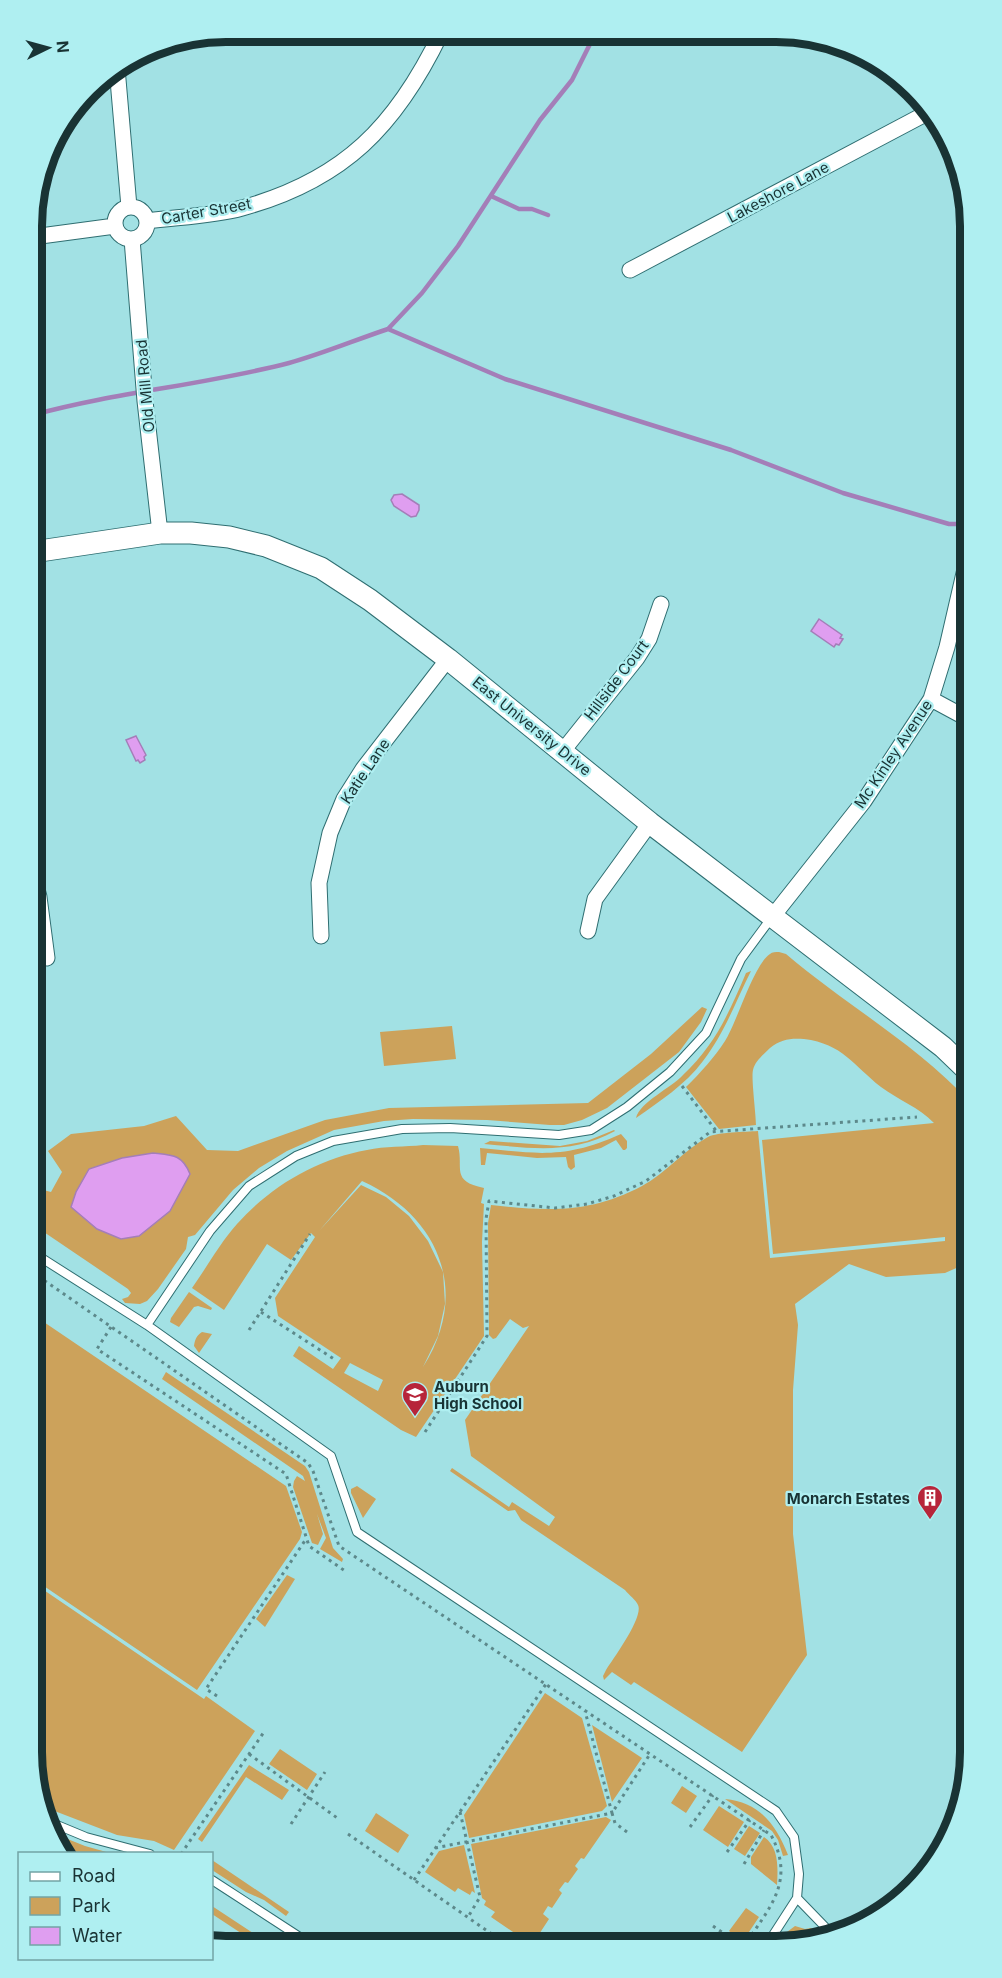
<svg xmlns="http://www.w3.org/2000/svg" width="1002" height="1978" viewBox="0 0 1002 1978" font-family="Inter,sans-serif">
  <style>
    .green { fill: #cca25b; fill-rule: evenodd }
    .water { fill: #df9ef0; stroke: #a47eb8; stroke-width: 1.5 }
    .lines { fill: none; stroke-linecap: round; stroke-linejoin: round }
    .stream { stroke: #a47eb8; stroke-width: 4.5 }
    .service-casing { stroke: #2f6e71; stroke-width: 10 }
    .minor-casing { stroke: #2f6e71; stroke-width: 17 }
    .secondary-casing { stroke: #2f6e71; stroke-width: 23 }
    .path { stroke: #5d898b; stroke-width: 3; stroke-dasharray: 3 4.5; stroke-linecap: butt }
    .service { stroke: #fff; stroke-width: 8 }
    .minor { stroke: #fff; stroke-width: 15 }
    .secondary { stroke: #fff; stroke-width: 21 }
    .labels { text-anchor: middle; dominant-baseline: central; stroke-width: 4.5; stroke-linejoin: round; paint-order: stroke }
    .street-label { font-size: 15px; fill: #193334; stroke: #afeff1 }
    .poi-label { font-size: 15px; font-weight: bold; fill: #193334; stroke: #afeff1; text-anchor: start }
    .rim { fill: none; stroke: #193334; stroke-width: 8 }
  </style>
  <rect width="100%" height="100%" fill="#a2e1e4"/>
  <path class="green" d="M779,952L786,954C846,1005 916,1044 970,1102V1262L945,1273L886,1277L849,1264L795,1304L798,1325L793,1390V1534L807,1655L742,1752L634,1682L631,1685L612,1672L604,1680L603,1676L606,1670C613,1659 644,1617 638,1605C636,1600 629,1595 625,1590L521,1520L515,1510L508,1511L450,1471L452,1468L509,1507L512,1502L549,1526L555,1517L471,1456L465,1420L529,1326L523,1328L510,1319L496,1338L493,1339L489,1335L488,1223L491,1205C548,1211 589,1214 642,1186C666,1173 684,1150 708,1137C718,1132 745,1132 758,1131L770,1258L945,1241V1237L773,1254L762,1140L934,1123C919,1107 898,1100 881,1087C853,1065 843,1044 804,1039C791,1038 781,1039 770,1048C764,1054 755,1061 753,1070C751,1078 756,1114 756,1125L719,1129L686,1087C701,1072 714,1058 725,1041C737,1022 754,964 770,954C772,952 776,952 779,952Z
    M751,971C736,1001 724,1034 703,1061C685,1085 660,1101 636,1118C640,1102 671,1088 683,1075C715,1045 729,1013 746,973Z
    M702,1007L707,1009L701,1022L679,1052L607,1108L582,1120L564,1125H550L487,1120L413,1119L384,1121L334,1130L287,1151L259,1168L233,1190L195,1235L188,1237L186,1249L158,1289L147,1301L140,1304L125,1303L122,1299L128,1297L131,1293L128,1289L32,1224V1187L51,1192L62,1172L48,1151L71,1134L144,1126L176,1116L207,1150L238,1151L325,1120L389,1108L588,1103L651,1054Z
    M452,1026L456,1059L384,1066L380,1032Z
    M614,1130L615,1131C572,1155 531,1148 484,1144L490,1141L560,1146L587,1141Z
    M621,1134L627,1141V1148L625,1150H623L616,1140L601,1148L574,1155L575,1167L571,1170L568,1167L566,1157L537,1158L487,1153L485,1165H481L480,1148C539,1154 566,1159 621,1134Z
    M423,1145L458,1146C464,1168 450,1181 484,1188L481,1203L484,1204L482,1242L484,1336L416,1437L401,1430L293,1356L299,1346L333,1369L341,1358L278,1316L275,1298L315,1237L311,1233L291,1260L267,1244L224,1310L192,1288C207,1267 220,1243 237,1224C271,1186 317,1159 367,1150C385,1146 405,1147 423,1145ZM362,1181C439,1216 471,1292 423,1367L438,1336L445,1304L443,1272L428,1241L409,1216L386,1197L361,1185L319,1231ZM350,1363L383,1380L378,1391L344,1373Z
    M189,1292L212,1308L211,1310L198,1306L194,1307L179,1327L170,1322L171,1318Z
    M32,1314L286,1486L302,1532L300,1539L197,1690L32,1578Z
    M202,1332L212,1334L199,1353L194,1346C195,1340 196,1336 202,1332Z
    M166,1372L305,1466L309,1472L333,1548L343,1559L342,1562L320,1549L326,1538L317,1514L323,1534L318,1545L312,1543L293,1487L294,1481L297,1476L305,1481L303,1476L162,1379Z
    M357,1486L376,1499L363,1518L351,1493V1489Z
    M287,1575L295,1579L265,1627L256,1619Z
    M32,1582L204,1699L206,1696L255,1731L174,1850L154,1841L117,1835L52,1810L40,1802L32,1752Z
    M545,1693L582,1718L607,1806L602,1811L469,1838L464,1815Z
    M592,1725L642,1758L612,1802Z
    M280,1749L317,1774L307,1790L269,1764Z
    M249,1765L289,1790L282,1800L246,1777L202,1842L198,1839Z
    M682,1786L697,1796L686,1813L671,1803Z
    M725,1799C759,1802 776,1824 788,1855L783,1856L778,1840L772,1831Z
    M719,1806L744,1822L728,1847L703,1830Z
    M376,1813L409,1835L398,1853L365,1831Z
    M606,1817L611,1820L584,1859L581,1858L575,1866L578,1869L568,1883L565,1882L559,1890L562,1893L552,1908L548,1906L543,1914L549,1919L532,1945L491,1917L495,1912L484,1905L486,1901L482,1898L471,1844Z
    M749,1826L760,1833L745,1856L734,1849Z
    M55,1834L85,1846L110,1853H68Z
    M764,1837C779,1847 778,1868 777,1885L751,1864V1857Z
    M464,1845L475,1893L472,1891L470,1895L458,1888L455,1892L425,1872L439,1851Z
    M212,1860L289,1912L286,1916L264,1900L246,1892L212,1870Z
    M212,1906L271,1945H259L212,1914Z
    M746,1908L759,1917L743,1941L729,1931Z
    M795,1926L805,1929L811,1928L824,1939L801,1942L787,1932Z"/>
  <path class="water" d="M402,494L419,505V510L416,516L411,517L394,506L391,500L394,495Z
    M819,619L842,635L840,638L843,639L839,645L836,644L834,647L811,631Z
    M136,736L146,755L144,757L145,760L140,763L138,760L136,761L126,740Z
    M153,1153C172,1155 182,1154 190,1174L170,1211L139,1236L121,1239L97,1229L71,1207L76,1192L89,1169L122,1158Z"/>
  <g class="lines">
    <path class="stream" d="M491,196L519,209H532L548,215
      M388,329L422,293L458,246L540,120L572,80L595,34
      M33,415C117,392 204,385 289,363C322,354 355,340 388,329L505,379L731,450L843,493L949,524H970"/>
    <defs>
      <path id="service" d="M32,1252L147,1325L210,1231L249,1186L296,1156L333,1141L402,1129L450,1128L559,1135L591,1130L627,1107L670,1072L706,1033L741,959L772,917
        M147,1325L331,1456L357,1532L776,1811L794,1837L799,1874L797,1898L766,1946
        M45,1820L86,1837L150,1854
        M212,1880L312,1945
        M797,1898L828,1930L840,1936
        M212,1943L214,1945"/>
      <path id="minor" d="M117,68L129,207
        M115 223a16 16 0 1 1 32 0a16 16 0 1 1-32 0Z
        M147,221C177,217 214,216 242,208C344,180 396,126 441,33
        M33,237L115,226
        M132,239L145,401L160,533
        M630,270L927,113
        M931,699L970,720
        M562,752L637,658L649,639L661,604
        M32,870L39,897L47,958
        M773,916L864,801L931,699L947,647L965,569
        M588,931L595,899L650,823
        M321,936L319,883L330,833L344,799L363,769L448,659"/>
      <path id="secondary" d="M33,552L160,533H191L229,537L266,546L321,568L370,600L448,659L650,823L943,1047L970,1073"/>
    </defs>
    <use href="#service" class="service-casing"/>
    <use href="#minor" class="minor-casing"/>
    <use href="#secondary" class="secondary-casing"/>
    <path class="path" d="M682,1086L717,1132
      M32,1272L308,1463L313,1471L339,1546L771,1835C796,1882 769,1908 744,1946
      M261,1312L334,1359
      M111,1327L97,1349L286,1474L309,1546L345,1571
      M249,1330L310,1234
      M425,1432L487,1336L486,1219L489,1201L555,1208L587,1204L614,1196L646,1181L710,1132L917,1117
      M217,1696L206,1689L306,1539
      M249,1754L340,1820
      M460,1812L480,1897L468,1917
      M291,1824L325,1772
      M690,1827L713,1795
      M627,1832L615,1823L612,1813L650,1754
      M348,1834L509,1946
      M435,1848L612,1813L585,1711
      M727,1852L750,1820
      M181,1854L264,1732
      M744,1864L764,1830
      M414,1880L546,1684
      M713,1926L742,1946"/>
    <use href="#service" class="service"/>
    <use href="#minor" class="minor"/>
    <use href="#secondary" class="secondary"/>
  </g>
  <defs>
    <symbol id="school-pin" viewBox="-11 -11 22 30"><path d="M0 17L-7.5 6A9.5 9.5 0 1 1 7.5 6Z" fill="#b7253a" stroke="#afeff1"/><path d="M0-5L7-2L0 1L-7-2ZM-4 1L0 2.5L4 1V4Q0 6-4 4Z" fill="#fff"/></symbol>
    <symbol id="building-pin" viewBox="-11 -11 22 30"><path d="M0 17L-7.5 6A9.5 9.5 0 1 1 7.5 6Z" fill="#b7253a" stroke="#afeff1"/><path d="M-4-6H4V6H1V3H-1V6H-4ZM-2.5-4.3h1.7v1.8h-1.7ZM.8-4.3h1.7v1.8H.8ZM-2.5-1h1.7V.8h-1.7ZM.8-1h1.7V.8H.8Z" fill="#fff"/></symbol>
  </defs>
  <g fill-rule="evenodd">
    <use href="#school-pin" x="400" y="1380" width="30" height="40"/>
    <use href="#building-pin" x="915" y="1483" width="30" height="40"/>
  </g>
  <g class="labels">
    <g class="street-label">
      <text transform="translate(778 192) rotate(-28)">Lakeshore Lane</text>
      <text transform="translate(206 211) rotate(-10)">Carter Street</text>
      <text transform="translate(145 386) rotate(-95)">Old Mill Road</text>
      <text transform="translate(616 680) rotate(-53)">Hillside Court</text>
      <text transform="translate(532 726) rotate(39)">East University Drive</text>
      <text transform="translate(893 754) rotate(-56)">Mc Kinley Avenue</text>
      <text transform="translate(365 771) rotate(-56)">Katie Lane</text>
    </g>
    <g class="poi-label">
      <text x="434" y="1386">Auburn<tspan x="434" dy="17">High School</tspan></text>
      <text x="910" y="1498" text-anchor="end">Monarch Estates</text>
    </g>
  </g>
  <path d="M0 0H1002V1978H0ZM226 42H776A184 184 0 0 1 960 226V1752A184 184 0 0 1 776 1936H226A184 184 0 0 1 42 1752V226A184 184 0 0 1 226 42Z" fill="#afeff1" fill-rule="evenodd"/>
  <path class="rim" d="M226 42H776A184 184 0 0 1 960 226V1752A184 184 0 0 1 776 1936H226A184 184 0 0 1 42 1752V226A184 184 0 0 1 226 42Z"/>
  <rect x="18" y="1852" width="195" height="108" fill="#afeff1" stroke="#73a4a5" stroke-width="1.5"/>
  <rect x="30" y="1872" width="30" height="9" fill="#ffffff" stroke="#73a4a5" stroke-width="1.5"/>
  <text x="72" y="1882" font-size="18" fill="#193334">Road</text>
  <rect x="30" y="1897" width="30" height="18" fill="#cca25b" stroke="#73a4a5" stroke-width="1.5"/>
  <text x="72" y="1912" font-size="18" fill="#193334">Park</text>
  <rect x="30" y="1927" width="30" height="18" fill="#df9ef0" stroke="#73a4a5" stroke-width="1.5"/>
  <text x="72" y="1942" font-size="18" fill="#193334">Water</text>
  <g transform="translate(48 48) rotate(85)" stroke="#afeff1" stroke-width="4.5" paint-order="stroke">
  <path d="M0-4.5L10 22L0 15L-10 22Z" fill="#193334"/>
  <text y="-9" font-size="16" font-weight="bold" text-anchor="middle" fill="#193334">N</text>
  </g>
</svg>
